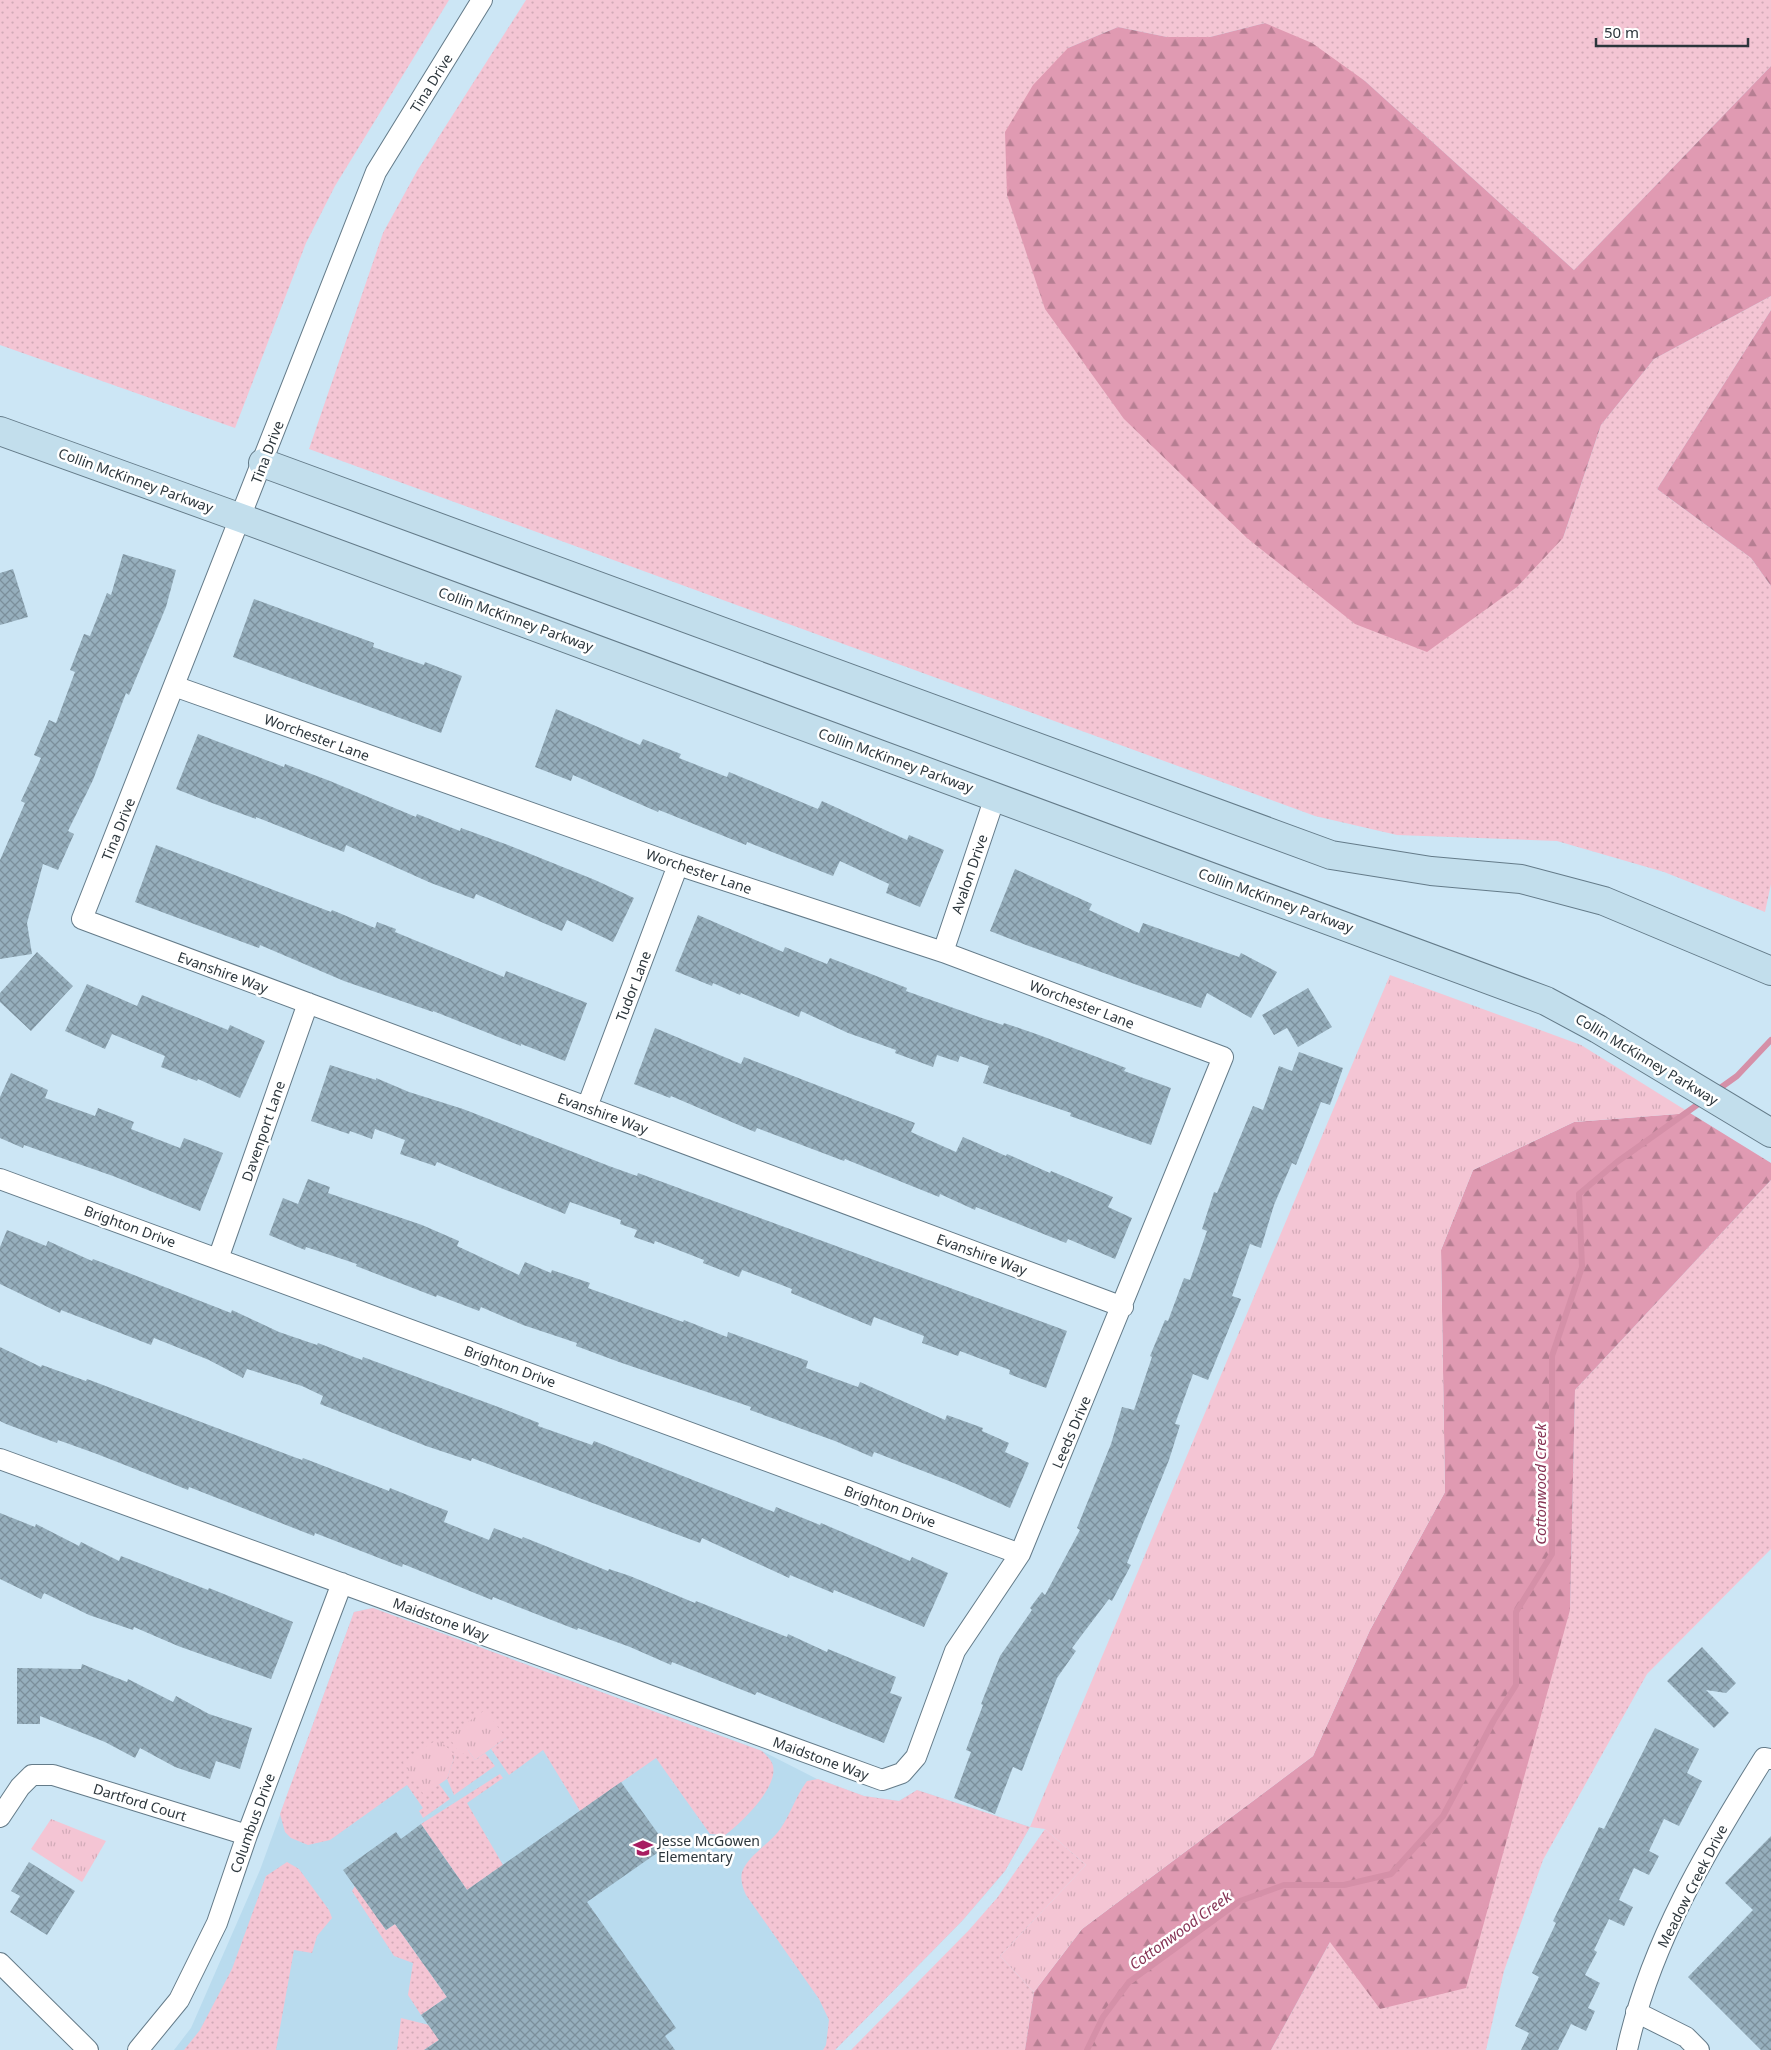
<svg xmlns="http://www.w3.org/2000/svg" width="1771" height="2050" viewBox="0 0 1771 2050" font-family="'Noto Sans',sans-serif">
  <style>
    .built { fill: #b9dbee }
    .grass { fill: url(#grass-dots) }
    .forest { fill: url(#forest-firs) }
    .park { fill: url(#park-tufts) }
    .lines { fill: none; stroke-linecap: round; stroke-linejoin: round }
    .stream { stroke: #d590a8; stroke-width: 6 }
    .building { fill: url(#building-cross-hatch) }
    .street-casing { stroke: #647b89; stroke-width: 22 }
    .secondary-casing { stroke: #647b89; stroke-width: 30 }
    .street { stroke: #fff; stroke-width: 20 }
    .secondary { stroke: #c2deec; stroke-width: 28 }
    .labels { text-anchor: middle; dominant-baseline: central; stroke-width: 5; stroke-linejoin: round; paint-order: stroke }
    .street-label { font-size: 14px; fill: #2c363c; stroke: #fff }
    .poi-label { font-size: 14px; fill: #2c363c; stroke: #fff; text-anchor: start }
    .water-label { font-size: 15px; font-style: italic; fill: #863455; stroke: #fff }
  </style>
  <defs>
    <pattern id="grass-dots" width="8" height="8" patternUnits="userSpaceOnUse" patternTransform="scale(1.25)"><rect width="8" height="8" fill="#f4c5d4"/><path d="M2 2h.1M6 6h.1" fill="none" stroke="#d1aab7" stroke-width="1.8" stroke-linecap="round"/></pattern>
    <pattern id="forest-firs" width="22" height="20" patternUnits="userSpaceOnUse" patternTransform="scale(1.25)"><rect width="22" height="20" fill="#e09ab2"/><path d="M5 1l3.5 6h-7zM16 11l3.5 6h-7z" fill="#b67e92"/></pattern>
    <pattern id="park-tufts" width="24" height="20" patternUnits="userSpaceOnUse" patternTransform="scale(1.25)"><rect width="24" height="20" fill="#f4c5d4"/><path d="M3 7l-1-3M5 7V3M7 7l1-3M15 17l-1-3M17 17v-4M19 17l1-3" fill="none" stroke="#d1aab7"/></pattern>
    <pattern id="building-cross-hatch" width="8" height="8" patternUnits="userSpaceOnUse" patternTransform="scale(1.25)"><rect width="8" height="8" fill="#96afbd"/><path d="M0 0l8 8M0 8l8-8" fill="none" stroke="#7b8f9b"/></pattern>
  </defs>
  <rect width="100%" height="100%" fill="#cce6f5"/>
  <path class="built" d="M373,1608L762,1751L817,1779L864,1796L899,1801L917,1790L1030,1827L1005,1871L962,1921L835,2050H174L191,2028L260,1870L354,1612Z"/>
  <path class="grass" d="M0,0H449L335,186L306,243L235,428L0,345Z
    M526,0H1771V66L1574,270L1365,81L1265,23L1210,37H1167L1118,27L1068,48L1563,538L1601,425L1654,359L1771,296V310L1657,489L1751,558L1771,586V884L1765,912L1664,872L1557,841L1397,835L1315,816L309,449L383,233L417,171Z
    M1771,1180V1549L1647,1674L1543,1860L1504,1971L1486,2050H1271L1330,1942L1570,1610L1575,1390Z
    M373,1608L762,1751C766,1755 772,1760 773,1766C778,1788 741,1823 725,1835L710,1834L656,1758L580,1811L543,1750L509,1775L491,1749L506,1738L468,1750L475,1760L485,1753L495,1766L454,1795L447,1779L455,1755L424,1794L439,1784L450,1799L423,1818L419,1811L423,1808L407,1785L330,1840L308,1845L291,1838L285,1832L280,1814L354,1612Z
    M500,1774L503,1778L467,1803L503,1865L467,1890L421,1824Z
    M818,1779L864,1796L899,1801L917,1790L1030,1827L1005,1871L962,1921L835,2050H823L826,2045L829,2020L819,1999L746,1895C743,1888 740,1880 742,1872C748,1855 771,1843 781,1828C791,1813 796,1796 807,1781Z
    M1045,1829L1086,1865L1000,1956L1034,1992L1025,2050H851L969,1930L997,1898Z
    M287,1862L299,1869L329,1910L332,1918L317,1936L312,1953L294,1950L276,2050H184L200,2030L232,1969L266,1876Z
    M355,1886L386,1930L395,1924L447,1997L421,2015L408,1995L413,1963L394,1956L352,1891Z
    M401,2018L429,2025L439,2040L424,2050H397Z"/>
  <path class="forest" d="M1265,23L1312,43L1365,81L1574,270L1771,66V296L1654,359L1601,425L1563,538L1517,587L1427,652L1355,624L1247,538L1124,419L1045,309L1007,195L1005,132L1033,85L1068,48L1118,27L1167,37H1210Z
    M1771,310V586L1751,558L1657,489Z
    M1690,1113L1771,1163V1180L1575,1390L1570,1610L1466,1988L1380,2009L1330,1942L1271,2050H1025L1034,1992L1082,1929L1313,1756L1370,1630L1445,1492L1441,1250L1473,1170L1574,1122Z"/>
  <path class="park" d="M1390,975L1581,1045L1690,1113L1574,1122L1473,1170L1441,1250L1445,1492L1370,1630L1313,1756L1082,1929L1034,1992L1000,1956L1086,1865L1045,1829L1030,1827Z
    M485,1710L506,1738L475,1760L468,1750L461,1755L448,1736Z
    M438,1739L455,1755L447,1779L424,1795L403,1762Z
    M51,1819L106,1841L82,1882L31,1849Z"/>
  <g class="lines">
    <path class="stream" d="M1716,1091L1737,1076L1771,1040
      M1087,2050L1103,2017L1129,1982L1240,1901L1284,1885H1344L1391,1874L1443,1816L1494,1720L1516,1685V1612L1552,1554V1356L1582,1267L1579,1194L1617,1162L1704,1100"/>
  </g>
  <path class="building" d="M123,554L176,570L166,607L129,695L126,693L93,780L68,831L74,834L58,870L43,864L27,923L32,954L0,959V860L25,803L21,801L41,758L34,755L49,720L56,723L75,672L70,670L84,634L90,636L107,593L111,595Z
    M13,569L28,617L0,625V573Z
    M254,599L374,643L373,647L424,665L425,662L462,676L441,733L233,657Z
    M556,709L640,745L643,739L681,754L679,758L727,777L729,772L818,809L822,801L907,840L909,835L944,850L920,907L886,893L889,884L840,861L833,876L747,842L746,845L659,810L658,812L573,775L571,781L535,767Z
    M198,734L284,767L285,764L330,781L416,817L417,814L460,831L461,828L508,845L595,880L634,898L613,942L567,920L562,931L476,894L474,899L431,883L346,845L344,852L256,817V819L212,803L176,789Z
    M156,845L331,912L332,910L375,928L377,922L396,929L395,932L504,977L506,971L587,1003L565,1061L521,1044V1046L433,1011V1012L344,981L260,945L259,948L135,902Z
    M1015,869L1092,904L1089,910L1139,933L1143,923L1239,957L1241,953L1277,972L1251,1018L1207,993L1201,1008L1026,945L990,931Z
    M698,915L783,952L785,947L827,964L830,958L907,988L906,991L976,1016L1003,1025L1004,1023L1039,1035L1126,1068L1124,1071L1171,1088L1151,1145L1070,1116L1071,1113L983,1083L989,1066L960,1056L958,1062L937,1055L933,1067L895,1053L896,1050L848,1033L801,1011L799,1017L741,993L740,995L713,983L712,986L675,971Z
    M37,952L73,986L31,1031L0,1002V993Z
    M87,984L137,1006L142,995L228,1030L230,1025L265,1041L240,1098L198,1079L197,1081L161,1067L165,1056L112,1034L105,1049L65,1031Z
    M1308,988L1332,1027L1298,1047L1287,1028L1274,1035L1262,1015Z
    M655,1028L741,1064L744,1057L915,1123L911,1132L956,1152L963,1137L1006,1156L1007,1154L1050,1173L1051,1171L1113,1197L1108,1207L1132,1218L1115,1259L1068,1239L1066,1243L976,1207L975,1210L940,1194L939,1197L845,1159L844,1161L757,1128L755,1132L671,1096L670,1098L634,1084Z
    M1299,1052L1343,1068L1330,1105L1321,1102L1296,1165L1292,1163L1274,1205L1261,1248L1250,1244L1232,1296L1241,1299L1208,1380L1193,1374L1175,1424L1180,1425L1169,1460L1127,1563L1131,1565L1112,1601L1109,1599L1072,1648L1076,1651L1057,1678L1022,1771L1013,1767L995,1814L954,1798L971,1752L966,1750L983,1705L981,1704L1000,1656L1032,1610L1030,1608L1042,1592L1045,1595L1080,1530L1077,1528L1111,1444L1122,1407L1134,1410L1152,1357L1150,1356L1165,1320L1168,1321L1184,1278L1190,1280L1207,1231L1202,1229L1214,1192L1217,1193L1253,1106L1263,1110L1279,1066L1292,1071Z
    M330,1065L376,1080V1078L409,1092L463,1109L609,1166L637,1176L638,1173L1067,1331L1046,1388L1009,1374L1010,1370L960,1351L958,1356L922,1343L924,1336L874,1317L871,1326L791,1293L792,1289L742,1270L739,1277L703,1263L704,1260L655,1241L654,1244L634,1237L637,1230L620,1224L621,1220L570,1202L565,1214L437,1162L435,1166L400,1154L405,1140L375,1129L372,1139L350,1131L349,1134L311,1121Z
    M11,1073L48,1090L45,1098L95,1116L98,1108L134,1122L131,1129L180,1148L184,1138L223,1153L200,1211L113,1176L24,1145L23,1148L0,1138V1097Z
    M308,1179L330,1187L328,1193L422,1225L459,1241L457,1246L519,1275L525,1262L551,1273L552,1270L590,1283L588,1288L683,1322L684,1320L727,1337L728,1332L808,1361L806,1368L858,1387L860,1382L945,1420L947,1415L983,1428L982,1431L1009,1443L1005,1452L1029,1463L1010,1508L954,1483L874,1452L872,1457L835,1441L750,1410L751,1407L619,1362L576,1346L577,1343L523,1325L481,1307L479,1311L437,1295L436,1297L356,1266L357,1264L306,1247L305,1250L269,1235L283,1198L298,1204Z
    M7,1230L46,1246L48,1241L92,1261L93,1259L231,1313L232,1310L279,1332L317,1345L318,1343L362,1360L363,1357L501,1408L539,1423L538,1426L592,1445L594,1441L774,1512L776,1507L820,1525L821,1523L910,1561L912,1557L948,1573L924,1627L834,1590L833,1593L790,1575L789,1578L702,1538L700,1543L472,1458L471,1461L426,1446L320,1404L323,1396L302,1386L247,1369L243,1378L209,1360L154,1338L151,1345L61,1310L60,1313L0,1284V1247Z
    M0,1347L41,1367L42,1365L86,1381L87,1379L302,1460L303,1458L389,1491L390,1488L432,1505L448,1511L444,1522L489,1540L494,1528L522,1539L523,1537L608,1571L609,1569L630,1576L695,1603L696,1601L787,1637L788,1634L827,1652L828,1649L896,1677L890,1693L902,1697L884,1743L757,1692L755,1695L672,1662L671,1665L630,1647L578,1628L577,1630L493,1597L492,1600L403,1564L402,1567L315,1533L314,1536L189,1487L188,1490L97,1454L58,1440L57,1443L6,1424L0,1421Z
    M0,1513L35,1527L36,1524L79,1546L81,1542L119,1561L121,1556L208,1590L209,1588L293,1622L271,1679L178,1646L134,1627L133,1630L89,1615L44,1593L41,1599L0,1579Z
    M1702,1647L1736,1683L1726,1693L1706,1690L1729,1713L1714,1728L1667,1681Z
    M82,1664L127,1682L128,1679L173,1702L176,1696L209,1714L252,1728L240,1769L216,1761L210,1779L175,1767L140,1748L135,1758L105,1742L40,1716V1724H17V1668L81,1669Z
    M1655,1728L1699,1749L1687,1773L1702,1781L1679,1826L1664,1819L1649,1851L1659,1856L1649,1875L1634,1868L1619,1900L1633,1907L1624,1926L1609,1919L1594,1950L1597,1952L1585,1975L1600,1983L1588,2008L1595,2011L1586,2031L1571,2024L1558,2050H1521L1529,2033L1515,2026L1539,1977L1532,1973L1556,1923L1553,1921L1599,1827L1604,1829Z
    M621,1782L667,1846L587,1902L676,2028L665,2036L675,2050H424L439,2040L421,2015L447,1997L395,1924L386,1930L343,1870L396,1832L401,1839L421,1824L467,1890Z
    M1771,1836V2050H1761L1688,1977L1753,1910L1725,1883Z
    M29,1862L75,1891L47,1935L10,1912L20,1896L11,1891Z"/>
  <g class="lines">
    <defs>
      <path id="street" d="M482,0L376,172L82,919L1123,1307
        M943,952L995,797
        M587,1107L678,865
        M0,1179L1020,1554
        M218,1259L308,1003
        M0,1459L882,1780L902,1773L916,1757L955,1651L1020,1554L1223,1057L943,952L678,865L174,686
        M0,1817L20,1787L32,1775H53L247,1835
        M0,1963L88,2050
        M1636,2012L1686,2037L1699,2050
        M138,2050L179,2000L217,1923L247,1835L342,1583
        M1627,2050C1650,1944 1707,1849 1764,1758L1771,1759"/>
      <path id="secondary" d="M0,431L241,518L1546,1001L1598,1029L1771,1133
        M263,463L1331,855L1431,871L1521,879L1604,901L1771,971"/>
    </defs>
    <use href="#street" class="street-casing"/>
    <use href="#secondary" class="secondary-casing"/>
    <use href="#street" class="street"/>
    <use href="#secondary" class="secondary"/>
  </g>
  <defs>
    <symbol id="school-bare" viewBox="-9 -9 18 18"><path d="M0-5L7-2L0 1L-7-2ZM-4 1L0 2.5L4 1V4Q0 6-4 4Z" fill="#a81d61" stroke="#fff" stroke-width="2.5" paint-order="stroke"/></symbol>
  </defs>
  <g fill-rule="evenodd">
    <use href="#school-bare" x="629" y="1834" width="28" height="28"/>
  </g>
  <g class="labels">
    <g class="street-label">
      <text transform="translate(431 83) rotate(-58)">Tina Drive</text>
      <text transform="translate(267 452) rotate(-69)">Tina Drive</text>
      <text transform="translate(136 480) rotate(20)">Collin McKinney Parkway</text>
      <text transform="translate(516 619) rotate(20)">Collin McKinney Parkway</text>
      <text transform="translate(317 737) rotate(20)">Worchester Lane</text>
      <text transform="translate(896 760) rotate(20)">Collin McKinney Parkway</text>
      <text transform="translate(118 829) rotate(-68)">Tina Drive</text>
      <text transform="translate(699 871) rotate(19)">Worchester Lane</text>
      <text transform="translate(969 874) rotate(-71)">Avalon Drive</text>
      <text transform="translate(1276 900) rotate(20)">Collin McKinney Parkway</text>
      <text transform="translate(223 972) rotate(20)">Evanshire Way</text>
      <text transform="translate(633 986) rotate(-69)">Tudor Lane</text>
      <text transform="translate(1082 1004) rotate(21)">Worchester Lane</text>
      <text transform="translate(1647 1059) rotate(31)">Collin McKinney Parkway</text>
      <text transform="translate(603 1113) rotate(20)">Evanshire Way</text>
      <text transform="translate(263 1131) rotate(-71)">Davenport Lane</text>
      <text transform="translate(130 1226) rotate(20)">Brighton Drive</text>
      <text transform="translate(982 1254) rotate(20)">Evanshire Way</text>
      <text transform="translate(510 1366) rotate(20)">Brighton Drive</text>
      <text transform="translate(1071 1432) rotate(-67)">Leeds Drive</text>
      <text transform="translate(890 1506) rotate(20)">Brighton Drive</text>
      <text transform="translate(441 1619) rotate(20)">Maidstone Way</text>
      <text transform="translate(821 1758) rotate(20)">Maidstone Way</text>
      <text transform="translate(140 1802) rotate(17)">Dartford Court</text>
      <text transform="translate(252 1823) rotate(-70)">Columbus Drive</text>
      <text transform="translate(1692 1886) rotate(-63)">Meadow Creek Drive</text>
    </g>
    <g class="poi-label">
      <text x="658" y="1840">Jesse McGowen<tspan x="658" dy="16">Elementary</tspan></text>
    </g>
    <g class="water-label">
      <text transform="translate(1540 1484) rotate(-90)">Cottonwood Creek</text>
      <text transform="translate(1180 1930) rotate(-36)">Cottonwood Creek</text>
    </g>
  </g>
  <path d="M1596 38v8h152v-8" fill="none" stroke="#2c363c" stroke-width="2.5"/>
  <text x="1604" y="38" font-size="15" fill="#2c363c" stroke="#ffffff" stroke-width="4" paint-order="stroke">50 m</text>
</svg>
